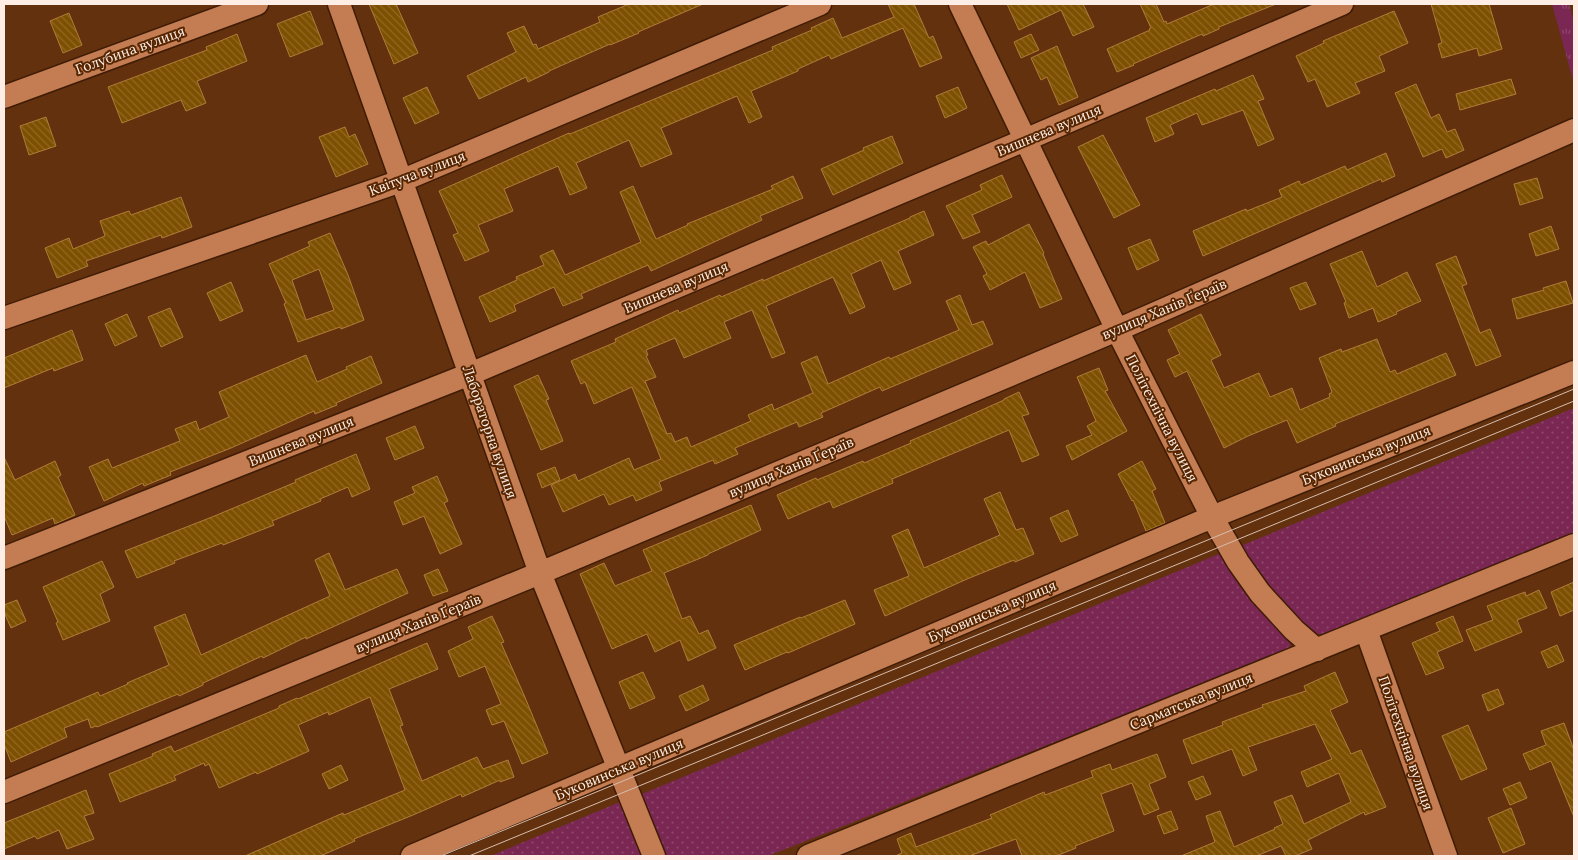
<svg xmlns="http://www.w3.org/2000/svg" width="1578" height="860" viewBox="0 0 1578 860" font-family="Lora,serif">
  <style>
    .grass { fill: url(#grass-tufts) }
    .garden { fill: url(#garden-dots) }
    .building { fill: url(#building-back-hatch); stroke: #b07c38; fill-rule: evenodd }
    .lines { fill: none; stroke-linecap: round; stroke-linejoin: round }
    .minor-casing { stroke: #3f1c05; stroke-width: 25 }
    .minor { stroke: #c47c52; stroke-width: 22 }
    .tram { stroke: #d6bdae; stroke-width: 1 }
    .labels { text-anchor: middle; dominant-baseline: central; stroke-width: 4; stroke-linejoin: round; paint-order: stroke }
    .street-label { font-size: 14px; fill: #feeee5; stroke: #572601 }
  </style>
  <defs>
    <pattern id="grass-tufts" width="24" height="20" patternUnits="userSpaceOnUse" patternTransform="scale(1.25)"><rect width="24" height="20" fill="#7a2753"/><path d="M3 7l-1-3M5 7V3M7 7l1-3M15 17l-1-3M17 17v-4M19 17l1-3" fill="none" stroke="#8e476c"/></pattern>
    <pattern id="garden-dots" width="8" height="8" patternUnits="userSpaceOnUse" patternTransform="scale(1.25)"><rect width="8" height="8" fill="#7a2753"/><path d="M2 2h.1M6 6h.1" fill="none" stroke="#8e476c" stroke-width="1.8" stroke-linecap="round"/></pattern>
    <pattern id="building-back-hatch" width="6" height="6" patternUnits="userSpaceOnUse" patternTransform="scale(1.25)"><rect width="6" height="6" fill="#7d4f00"/><path d="M-1 5l2 2M0 0l6 6M5-1l2 2" fill="none" stroke="#906925"/></pattern>
  </defs>
  <rect width="100%" height="100%" fill="#63310e"/>
  <path class="grass" d="M1552,4H1569L1574,23V84Z"/>
  <path class="garden" d="M1574,408V538L1334,633L1318,634L1301,628L1238,547Z
    M1226,551L1291,642L1289,649L768,856H662L639,798L642,794Z
    M620,802L625,803L646,856H490Z"/>
  <path class="building" d="M369,4H396L418,53L394,64Z
    M629,4H703L638,32L639,33L610,45V44L549,71V72L528,82L526,77L479,99L467,76L516,52L507,33L524,26L533,45L536,44L538,49L600,22L598,17Z
    M888,4H914L929,38L933,36L942,58L920,67L903,28L831,59L829,55L798,69V71L751,91L762,117L749,123L737,96L661,128L672,154L641,167L629,140L576,163L587,188L570,195L558,166L504,189L513,211L478,225L489,251L465,261L453,235L458,233L439,191L569,133L570,134L773,50L772,47L812,30L811,28L833,18L842,38L894,17Z
    M1007,4H1083L1094,27L1073,36L1061,10L1019,30Z
    M1140,4H1156L1164,22L1166,21L1167,24L1214,4H1276L1219,27V29L1203,36L1202,34L1133,64L1134,65L1117,72L1107,49L1150,30L1149,29L1151,28Z
    M1431,4H1489L1502,49L1479,56L1477,48L1442,58L1438,44L1442,43Z
    M310,11L323,44L290,57L277,24Z
    M1394,11L1408,43L1379,56L1385,71L1355,83L1360,93L1327,107L1315,79L1308,82L1296,56L1324,43L1323,41Z
    M69,13L82,45L63,53L50,21Z
    M237,34L247,61L197,81L206,103L186,111L181,100L122,123L108,87L207,50L206,47Z
    M1031,34L1039,50L1021,58L1014,42Z
    M1057,46L1078,97L1059,105L1047,77L1041,80L1031,58Z
    M1253,75L1264,99L1258,101L1274,139L1258,146L1243,110L1202,125L1197,113L1170,125L1174,134L1155,142L1146,118L1215,89L1216,91Z
    M1511,79L1516,94L1460,110L1456,94Z
    M1416,84L1431,118L1439,114L1447,132L1455,129L1464,150L1446,158L1442,149L1423,157L1395,93Z
    M427,87L439,113L415,124L403,98Z
    M958,87L967,108L945,118L936,96Z
    M46,117L56,146L29,155L20,126Z
    M345,127L349,137L355,134L368,164L336,177L319,137Z
    M1103,135L1140,205L1114,218L1078,147Z
    M892,136L903,163L833,195L821,169L864,150L863,148Z
    M1386,153L1395,176L1382,182L1381,179L1203,256L1193,231L1246,209L1247,211L1282,197L1279,190L1299,181L1301,185L1345,166L1347,170Z
    M1002,175L1012,197L972,215L980,232L963,239L946,206L982,190L980,185Z
    M793,176L803,198L760,216L762,220L651,271L648,265L581,294L583,298L563,306L554,287L514,305L516,311L490,322L479,297L517,280L516,277L544,265L540,256L553,250L565,275L641,242L620,192L633,186L656,239L688,225L687,224L773,189L771,186Z
    M1537,178L1543,198L1520,205L1514,184Z
    M181,197L192,227L162,238L161,235L86,261L88,266L57,278L45,248L69,238L73,249L105,236L100,221L129,211L131,215Z
    M924,211L934,235L898,251L911,283L894,290L881,260L851,274L865,307L850,314L833,277L766,306L785,353L772,358L752,310L724,322L731,338L684,358L675,338L646,350L648,355L646,356L656,377L645,381L667,434L671,433L675,442L687,437L691,447L751,421L748,415L772,404L774,410L813,393L801,363L817,356L828,384L889,357L890,359L959,330L946,301L960,295L972,325L983,321L993,344L882,391L880,387L821,413L823,417L799,427L797,422L735,448L738,454L715,464L713,460L659,482L662,490L636,501L633,495L609,505L604,494L563,512L551,485L575,474L578,481L629,458L634,470L661,459L632,387L594,404L585,382L581,384L571,361L616,342L615,339L678,310L679,313L720,295L721,297L763,279V281L910,218V217Z
    M1029,224L1044,253L1043,254L1062,299L1040,308L1025,272L990,290L983,276L987,274L973,247L986,241L988,245Z
    M1551,226L1559,249L1536,256L1529,234Z
    M330,233L348,275L364,320L341,329L340,327L298,342L284,304L286,303L269,264L310,246L308,242ZM319,269L334,310L306,320L292,280Z
    M1150,239L1159,260L1137,270L1128,248Z
    M1362,251L1377,287L1407,272L1421,301L1396,312L1397,314L1378,322L1373,308L1349,318L1344,303L1346,302L1330,264Z
    M1456,256L1467,284L1462,286L1480,333L1490,329L1501,356L1476,366L1436,264Z
    M1566,281L1573,303L1517,319L1512,299L1544,290L1543,288Z
    M231,282L243,311L220,321L207,293Z
    M1306,282L1316,304L1300,310L1290,288Z
    M170,308L183,337L161,347L148,317Z
    M127,314L137,336L115,346L105,324Z
    M1201,314L1221,355L1211,360L1224,388L1259,373L1270,397L1292,388L1300,410L1330,397L1329,394L1332,392L1319,358L1341,349L1342,352L1377,339L1390,372L1395,370L1397,374L1446,353L1456,375L1335,424L1336,426L1297,443L1287,420L1248,436L1224,448L1187,371L1175,377L1167,360L1180,354L1168,330Z
    M72,330L83,360L54,371L53,368L4,388V358Z
    M306,355L317,382L347,369L346,367L371,356L382,383L336,403L337,405L315,414L314,411L231,448L170,472L171,475L144,486L143,483L104,501L89,467L108,459L112,468L180,441L175,429L196,421L199,430L229,417L219,392Z
    M1099,368L1108,390L1105,391L1127,431L1072,460L1066,446L1092,435L1087,426L1096,421L1077,377Z
    M538,375L549,399L546,400L563,441L541,450L514,386Z
    M1019,392L1029,414L1022,416L1039,455L1022,462L1009,430L892,479L893,483L833,508L830,501L788,519L777,495L816,478L817,480L863,461L864,463L911,443L910,441L955,422L1004,400V399Z
    M415,426L424,448L395,460L386,438Z
    M356,454L370,489L352,497L348,487L320,499L321,501L272,521L274,525L223,545L222,543L174,561L175,563L137,578L125,551L212,517L296,482L295,480Z
    M4,457L15,480L55,461L61,475L58,477L75,515L55,524L53,518L12,535L4,516Z
    M1142,461L1156,489L1152,491L1165,523L1146,531L1133,500L1132,501L1118,474Z
    M555,467L560,480L542,488L537,474Z
    M437,476L448,501L444,503L462,544L440,554L424,516L403,525L394,502L415,493L412,487Z
    M1000,492L1016,530L1023,528L1034,554L1015,562L1014,560L967,579L885,616L874,590L909,576L892,536L908,529L924,568L1000,535L984,499Z
    M751,505L761,530L708,554V555L664,573L682,619L690,616L699,634L708,630L716,648L688,661L680,640L655,652L647,634L612,649L580,574L604,563L615,586L652,571L643,550Z
    M1068,510L1078,535L1061,542L1050,518Z
    M329,553L345,590L397,569L408,593L306,639V637L263,658L262,656L203,683V685L179,696L178,694L97,727L96,726L91,728L88,719L64,728L67,737L11,762L4,744V732L98,692L100,696L128,684L127,683L169,665L154,627L185,614L201,655L330,596L315,560Z
    M102,561L114,587L100,594L110,621L63,640L56,623L58,622L43,587Z
    M438,569L448,591L433,596L424,575Z
    M1574,582V610L1560,616L1551,592Z
    M1539,590L1547,608L1517,620L1522,632L1475,651L1466,630L1493,620L1487,606L1525,592L1526,596Z
    M17,600L26,621L11,628L4,612V605Z
    M845,600L855,624L788,653L787,652L745,670L734,645L800,617L801,618Z
    M492,616L504,642L501,643L524,695L548,753L522,764L504,721L492,725L486,710L501,704L485,666L459,677L448,651L473,639L468,627Z
    M1453,616L1463,641L1437,652L1444,668L1426,675L1412,643L1440,631L1436,623Z
    M427,643L438,669L389,689L403,725L400,726L422,781L477,757L483,769L508,760L514,777L500,782V780L462,797L461,794L413,815L354,839L355,841L320,856H245L343,813L344,815L405,790L370,697L329,715L328,712L298,725L309,751L257,774L256,772L219,788L209,764L205,766L204,763L174,776L176,780L120,802L109,774L153,756L152,754L171,746L174,752L279,708V706L297,698L298,699Z
    M1557,645L1564,661L1548,668L1541,652Z
    M643,672L655,698L630,709L619,682Z
    M1335,672L1348,702L1330,710L1351,754L1361,750L1386,807L1365,815L1364,812L1308,840L1312,849L1295,856H1286L1281,846L1256,856H1181L1215,842L1206,816L1220,811L1234,847L1275,829L1274,828L1283,824L1274,802L1292,795L1304,824L1351,802L1339,773L1307,787L1301,772L1332,759L1315,724L1248,747L1257,770L1243,776L1232,749L1192,764L1183,740L1223,725L1222,722L1263,707L1262,705L1306,691L1304,686Z
    M703,685L709,700L686,711L679,696Z
    M1498,689L1504,704L1488,711L1482,695Z
    M1564,723L1574,750V817L1551,761L1530,770L1523,754L1546,745L1541,731Z
    M1468,725L1487,769L1461,780L1442,736Z
    M1157,754L1166,777L1149,784L1159,809L1144,815L1132,783L1101,794L1114,831L1075,846L1076,848L1056,856H1022L1016,839L969,856H895L902,853L897,839L911,833L916,847L992,818L990,815L1044,792L1045,795L1093,777L1091,771L1110,764L1112,770Z
    M341,765L348,780L329,789L322,774Z
    M1203,776L1211,794L1196,800L1188,782Z
    M1520,782L1527,798L1510,805L1503,789Z
    M86,790L94,813L84,816L94,839L67,849L59,830L37,839L35,836L4,849V823Z
    M1511,808L1525,844L1503,853L1488,818Z
    M1171,811L1178,829L1164,834L1157,816Z"/>
  <g class="lines">
    <defs>
      <path id="minor" d="M339,4L540,573L654,856
        M960,4L1117,330L1212,517L1238,562L1260,593L1294,630L1317,650
        M4,97L257,4
        M4,318L401,181L820,4
        M4,558L470,374L1025,140L1342,4
        M1366,630L1446,856
        M4,792L540,573L1117,330L1574,130
        M412,856L1212,517L1574,372
        M808,856L1574,545"/>
    </defs>
    <use href="#minor" class="minor-casing"/>
    <use href="#minor" class="minor"/>
    <path class="tram" d="M441,856L1574,389
      M469,856L1574,401"/>
  </g>
  <g class="labels">
    <g class="street-label">
      <text transform="translate(130 50) rotate(-20)">Голубина вулиця</text>
      <text transform="translate(1049 130) rotate(-23)">Вишнева вулиця</text>
      <text transform="translate(417 173) rotate(-21)">Квітуча вулиця</text>
      <text transform="translate(676 287) rotate(-23)">Вишнева вулиця</text>
      <text transform="translate(1164 309) rotate(-23)">вулиця Ханів Ґераїв</text>
      <text transform="translate(1162 418) rotate(63)">Політехнічна вулиця</text>
      <text transform="translate(490 432) rotate(71)">Лабораторна вулиця</text>
      <text transform="translate(301 441) rotate(-22)">Вишнева вулиця</text>
      <text transform="translate(1366 455) rotate(-22)">Буковинська вулиця</text>
      <text transform="translate(791 467) rotate(-23)">вулиця Ханів Ґераїв</text>
      <text transform="translate(992 611) rotate(-23)">Буковинська вулиця</text>
      <text transform="translate(418 623) rotate(-22)">вулиця Ханів Ґераїв</text>
      <text transform="translate(1191 701) rotate(-22)">Сарматська вулиця</text>
      <text transform="translate(1406 743) rotate(71)">Політехнічна вулиця</text>
      <text transform="translate(619 769) rotate(-23)">Буковинська вулиця</text>
    </g>
  </g>
  <rect width="1578" height="860" fill="none" stroke="#feeee5" stroke-width="10"/>
</svg>
